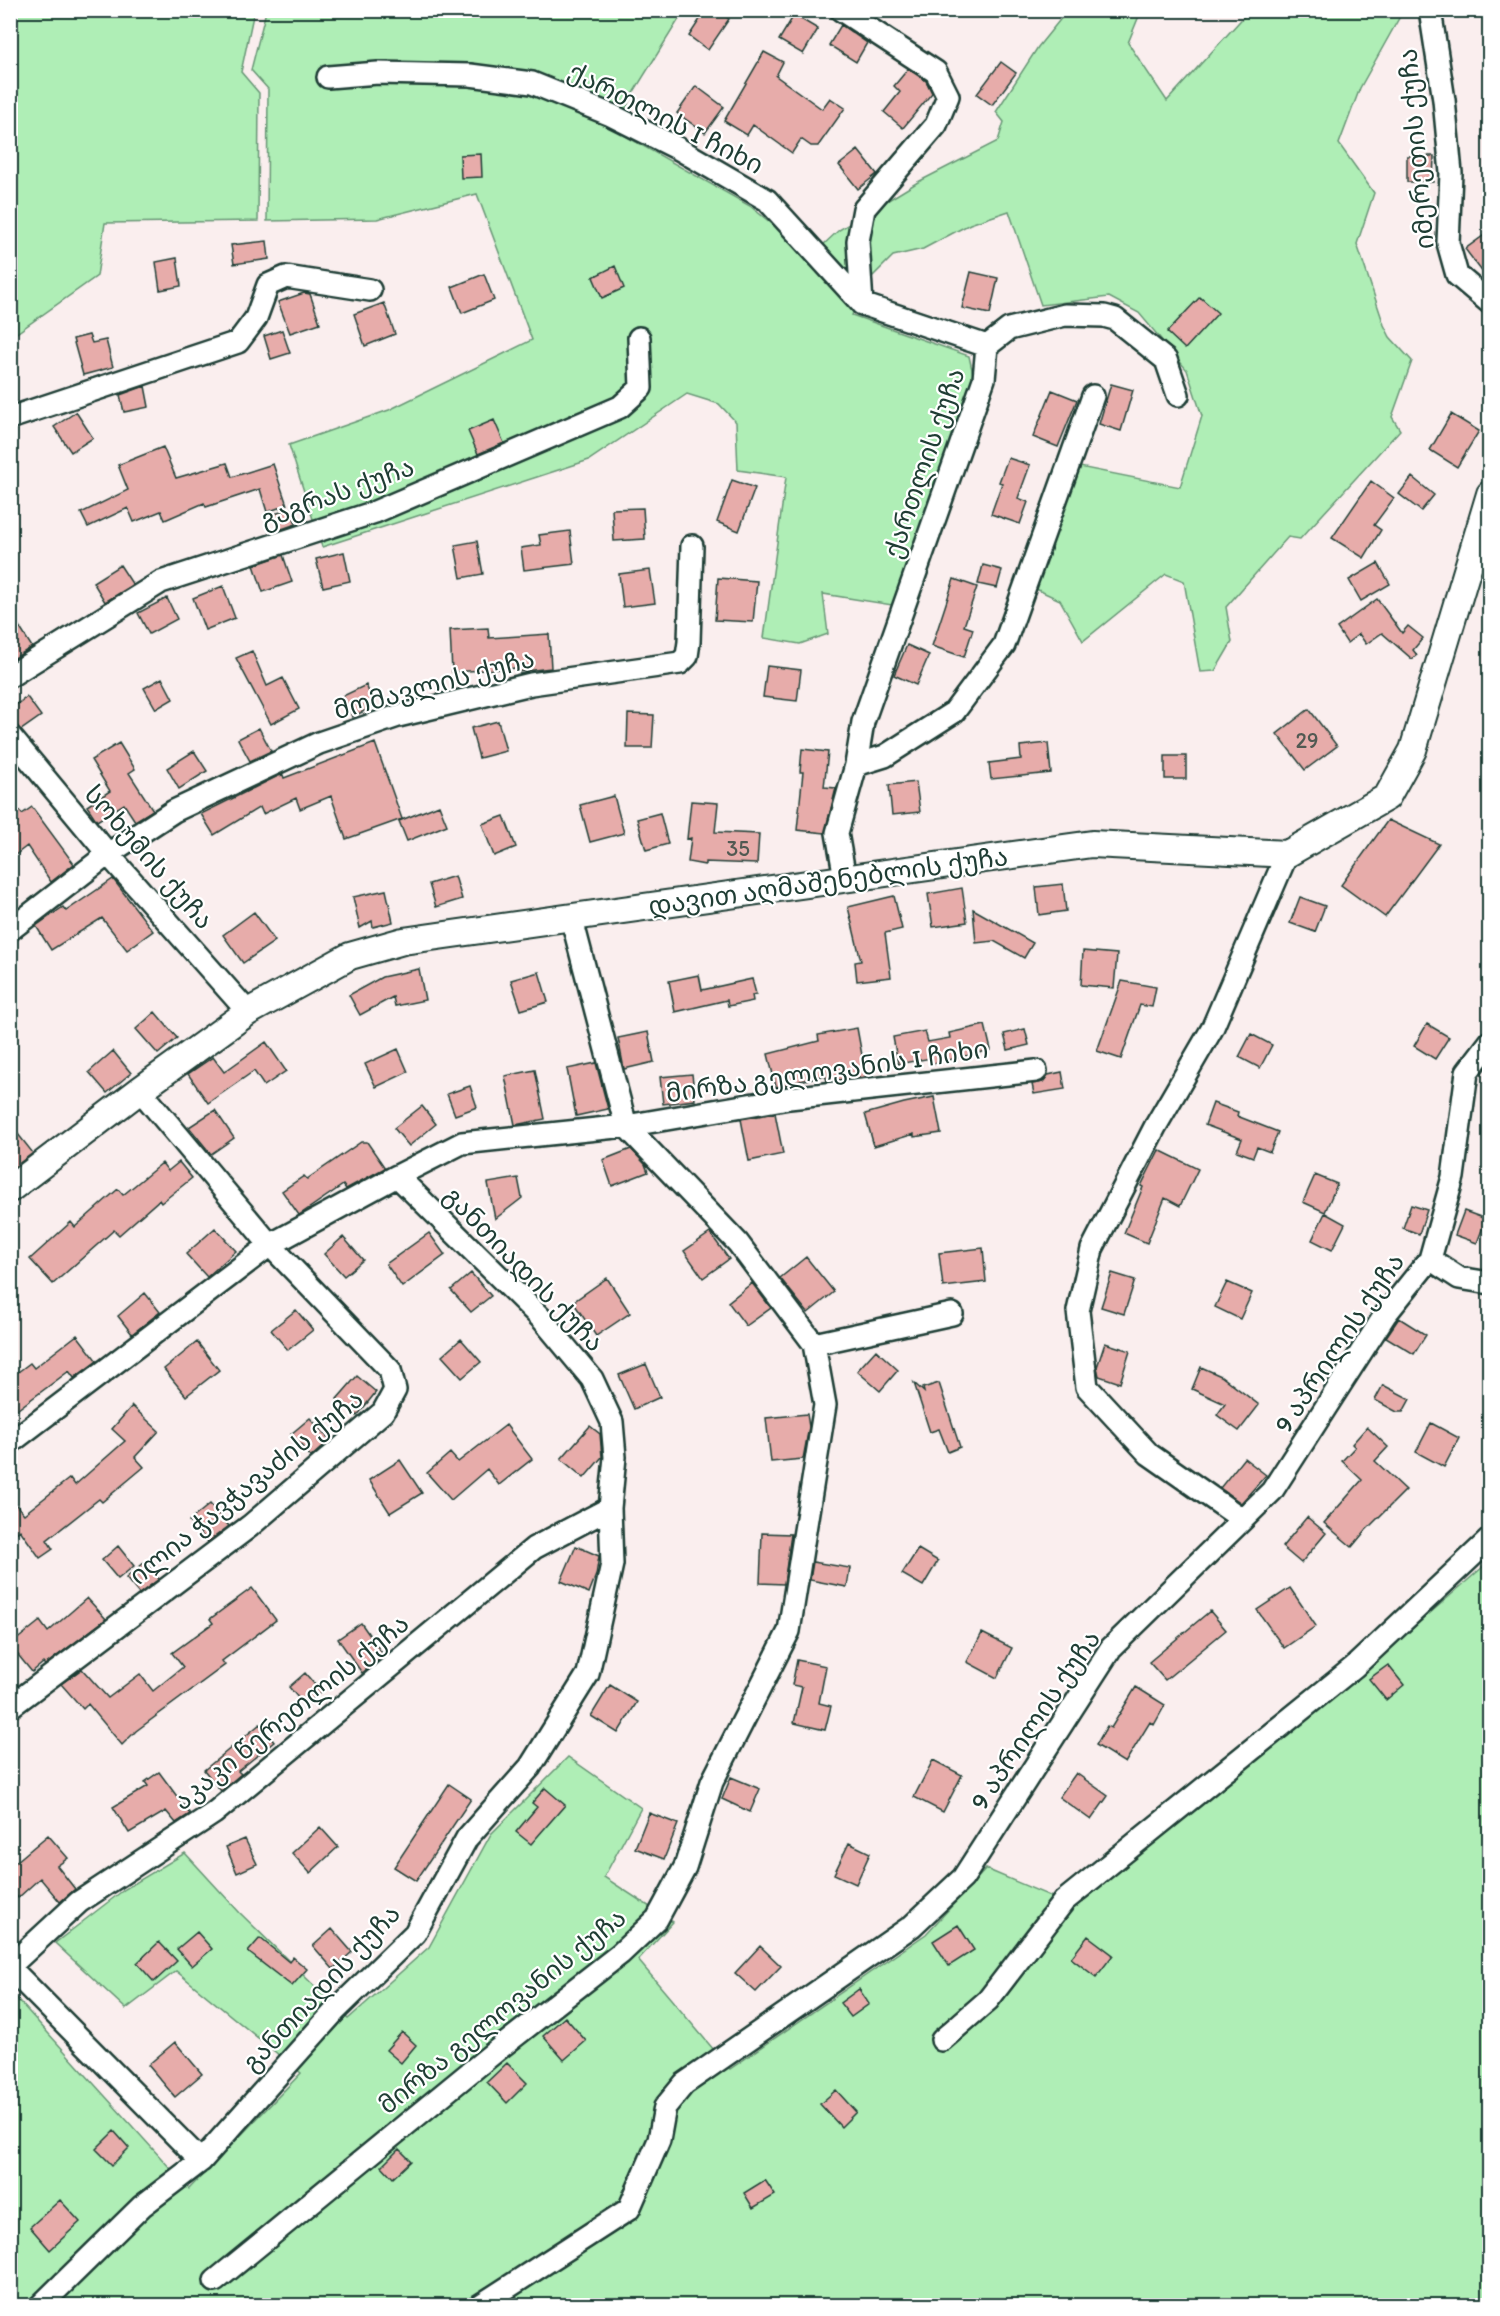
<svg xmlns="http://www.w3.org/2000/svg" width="1500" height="2316" viewBox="0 0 1500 2316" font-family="Itim,'Noto Sans Georgian',sans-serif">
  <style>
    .green { fill: #afeeb6; stroke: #679675; stroke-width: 1.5 }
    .building { fill: #e7acaa; stroke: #1f3d34; stroke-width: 1.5 }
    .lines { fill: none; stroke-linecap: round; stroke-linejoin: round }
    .minor-casing { stroke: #1f3d34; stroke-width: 26 }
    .tertiary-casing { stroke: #1f3d34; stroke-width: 30 }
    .minor { stroke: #fff; stroke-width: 21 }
    .tertiary { stroke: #fff; stroke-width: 26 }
    .labels { text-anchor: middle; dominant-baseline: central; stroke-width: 4.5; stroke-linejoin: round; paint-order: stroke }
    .number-label { font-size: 22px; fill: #515952 }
    .street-label { font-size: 26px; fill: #1f3d34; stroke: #fff }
  </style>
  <rect width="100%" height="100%" fill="#faeeee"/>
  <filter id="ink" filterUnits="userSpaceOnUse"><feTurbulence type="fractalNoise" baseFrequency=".0167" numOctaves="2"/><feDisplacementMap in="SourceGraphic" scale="12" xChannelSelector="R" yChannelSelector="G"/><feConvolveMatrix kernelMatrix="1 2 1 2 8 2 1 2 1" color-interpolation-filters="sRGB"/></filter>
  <g filter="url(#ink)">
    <path class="green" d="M11,10L254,11L241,72L259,93L258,221L105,223L97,276L11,337Z
      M266,11H684L630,98L618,132L750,206L786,235L808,259L839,230L918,182L998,141L1004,122L996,112L1038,47L1067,11H1141L1128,43L1167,101L1249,11H1403L1360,88L1339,144L1374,193L1357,244L1384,325L1390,337L1412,361L1392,417L1400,430L1300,539L1288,537L1226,607L1232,642L1215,671L1200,672L1184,581L1166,574L1083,641L1060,600L1036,589L1080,467L1180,487L1202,416L1187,370L1139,313L1109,297L1041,305L1009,211L970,224L923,249L893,256L869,280L852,315L969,356L974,379L892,605L823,594L828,634L800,644L764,638L786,477L738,470L736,422L719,404L687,394L589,460L322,547L289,445L389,410L532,340L477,194L377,219L267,221L268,89L251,70Z
      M1484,1566L1489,1573V2305H11L10,1991L189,2189L301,2073L176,1971L126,2009L55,1943L125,1889L185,1853L240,1913L348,2019L429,1947L491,1834L568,1757L641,1808L604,1877L673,1922L638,1960L730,2069L926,1934L986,1869L1071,1905L1311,1717Z"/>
    <path class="building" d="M706,10H716L729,19L708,50L689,36Z
      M794,15L818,29L803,54L779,40Z
      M841,25L867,43L856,62L829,45Z
      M764,52L783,62L776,76L822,109L830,98L845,108L818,146H811L801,139L792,153L753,125L747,135L724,121Z
      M1001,62L1016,73L992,105L977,94Z
      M908,69L926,81L932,93L903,128L884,112L900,92L894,86Z
      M696,86L724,107L705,133L677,113Z
      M858,150L877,174L858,189L839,165Z
      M481,154L482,177L461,178L460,155Z
      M1407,156H1434L1433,182H1407Z
      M1490,231V282L1465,249Z
      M267,241L269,259L234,264L231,245Z
      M177,258L181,286L160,290L156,262Z
      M615,266L624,288L602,298L593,277Z
      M971,272L998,278L990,314L962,308Z
      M484,274L494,300L462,313L452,287Z
      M304,293L310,294L320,323L290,333L278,302Z
      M1200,297L1218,313L1185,349L1167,332Z
      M384,303L395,334L365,346L354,314Z
      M282,330L290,353L271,359L264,336Z
      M89,335L92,343L106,340L113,367L83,375L73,339Z
      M1111,384L1133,390L1121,431L1099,424Z
      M145,386L149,407L124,412L120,395Z
      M1052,390L1077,400L1058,447L1033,437Z
      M76,412L93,438L71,452L54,427Z
      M1451,414L1479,431L1457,467L1430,450Z
      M494,420L504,443L478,454L468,431Z
      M163,447L176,478L227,463L232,477L273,464L287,505L267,512L260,489L206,507L204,503L165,520L161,511L134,522L128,508L88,527L81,513L128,490L118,465Z
      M1008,458L1030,465L1018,498L1028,502L1020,524L991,514L1002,483L999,482Z
      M1412,477L1434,495L1421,511L1399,494Z
      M732,480L755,488L739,531L717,522Z
      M1371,481L1394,498L1374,525L1381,530L1364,558L1332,538Z
      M643,508L645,539L614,541L612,509Z
      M291,509L296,524L279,530L274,514Z
      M570,531L574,564L524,570L521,548L541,545L539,535Z
      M477,541L483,574L461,578L455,545Z
      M344,552L350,581L323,587L316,559Z
      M283,555L292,582L263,592L254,565Z
      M1378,563L1390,584L1361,601L1349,580Z
      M120,565L133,585L105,602L93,582Z
      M983,565L1002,570L997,588L978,584Z
      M650,570L655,603L623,607L619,574Z
      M718,578L757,581L753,622L715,620Z
      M954,579L977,587L964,626L973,629L964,657L932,646Z
      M223,586L235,618L205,630L193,598Z
      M167,598L177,619L149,634L138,613Z
      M1377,599L1402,633L1408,626L1423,638L1413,650L1417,655L1412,659L1382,633L1366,644L1359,634L1347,643L1337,628Z
      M10,612L32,647L10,661Z
      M488,628L489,638L549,634L551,668L517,672V668L452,672L450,630Z
      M907,645L929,655L916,685L894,675Z
      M252,651L267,686L283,678L299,709L271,724L236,658Z
      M767,666L801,670L797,701L763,697Z
      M162,678L173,699L156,709L144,688Z
      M366,685L375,706L352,717L343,696Z
      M27,697L41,716L21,730L10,724V709Z
      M1309,709L1337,746L1305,770L1277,734Z
      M628,714L654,715L652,748H627Z
      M498,721L506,751L479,758L471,728Z
      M259,728L271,751L250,761L238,739Z
      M119,743L135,769L129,773L153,810L135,821L124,804L97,821L87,806L110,791L91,760Z
      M375,743L402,819L346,839L331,796L300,809L296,798L263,814L260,807L214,835L201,814L278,776L283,775L284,778Z
      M1048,743L1051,773L991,779L989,763L1021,759L1020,746Z
      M802,749L828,752L824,787L836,788L825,833L797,830L803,772H800Z
      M194,751L207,771L179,789L167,768Z
      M1165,756H1186V779H1165Z
      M916,782L920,812L892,815L889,785Z
      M614,796L624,833L590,842L580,805Z
      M10,800L22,814L32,807L74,864L51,882L27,846L10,859Z
      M691,801L718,803L715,832L759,834L757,864L705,862V865L688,862L691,838L687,839Z
      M439,805L447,825L407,841L399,821Z
      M660,813L668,844L646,850L637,819Z
      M504,816L516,847L494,856L482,824Z
      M1388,820L1439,844L1385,917L1341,885Z
      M455,876L462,899L436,907L429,884Z
      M113,879L153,931L127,950L102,918L51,950L36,926L63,907L66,911Z
      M1063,884L1066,911L1039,915L1036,887Z
      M962,888L967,922L933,927L928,894Z
      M386,890L393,922L373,927L372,921L360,928L353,897Z
      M894,896L902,929L885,933L891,977L857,981L855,962L861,961L848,907Z
      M1300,897L1325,906L1315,932L1290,923Z
      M973,909L1033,943L1024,958L994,941L976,943Z
      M254,912L275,941L243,963L223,935Z
      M1083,951L1117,954L1114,988L1081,985Z
      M419,969L425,1000L395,1006L393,997L360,1015L349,995L382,977Z
      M539,972L548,1002L521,1010L511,980Z
      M699,975L702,990L752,979L756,994L752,995L753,1001L728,1006L727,1000L675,1012L669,981Z
      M1122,981L1156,987L1152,1007L1140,1005L1121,1059L1097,1051Z
      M155,1012L177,1038L158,1054L136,1029Z
      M1427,1024L1449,1037L1435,1059L1414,1046Z
      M985,1025L991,1050L932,1064L931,1058L898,1064L893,1037L925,1031L928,1042L950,1038L949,1033Z
      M857,1028L866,1077L827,1081L825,1075L776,1087L768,1054L819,1041L818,1035Z
      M1025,1029L1029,1045L1008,1050L1004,1034Z
      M648,1032L654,1062L624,1069L618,1038Z
      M1251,1034L1272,1045L1260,1068L1239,1057Z
      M266,1042L286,1071L264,1086L254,1071L208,1103L188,1074L213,1057L224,1072Z
      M398,1049L408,1072L376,1087L365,1064Z
      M113,1051L131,1073L107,1093L89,1072Z
      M596,1063L608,1109L576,1116L567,1069Z
      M535,1070L545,1119L515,1125L505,1076Z
      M1062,1072L1065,1089L1034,1094L1032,1084L1043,1082L1048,1075Z
      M692,1074L695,1100L663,1104L660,1077Z
      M470,1086L477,1107L455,1115L447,1094Z
      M934,1097L941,1133L914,1137V1134L874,1146L865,1114L904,1103Z
      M1213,1103L1238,1112L1237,1116L1278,1132L1270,1152L1257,1147L1253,1157L1237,1151L1242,1139L1205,1125Z
      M422,1106L436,1124L409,1146L394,1128Z
      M215,1110L234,1138L211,1154L189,1127Z
      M775,1113L783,1154L749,1161L741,1119Z
      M10,1124L33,1153L10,1170Z
      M361,1142H367L385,1168L346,1189L343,1185L299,1215L282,1191L304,1176L307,1179Z
      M631,1149L645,1164L648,1172L612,1186L603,1160Z
      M1159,1150L1198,1169L1180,1206L1165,1198L1147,1243L1124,1233L1143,1187L1141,1186Z
      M179,1162L192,1178L161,1203L159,1200L119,1235L114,1230L53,1284L30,1259L71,1222L75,1227L118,1189L123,1195L162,1163L168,1171Z
      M1315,1175L1337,1184L1325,1212L1303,1202Z
      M518,1178L522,1198L495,1219L488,1183Z
      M1411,1205L1427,1210L1419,1234L1403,1228Z
      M1464,1211L1486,1219L1477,1243L1455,1235Z
      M1325,1213L1345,1224L1332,1250L1312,1240Z
      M215,1228L236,1251L207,1277L186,1254Z
      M429,1233L445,1255L402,1287L386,1264Z
      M710,1233L729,1259L703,1278L684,1251Z
      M343,1237L363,1260L344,1276L324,1254Z
      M983,1248L986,1282L943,1287L939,1253Z
      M806,1257L834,1292L808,1313L780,1278Z
      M471,1273L491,1296L471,1312L451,1290Z
      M1112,1273L1135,1280L1124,1314L1101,1307Z
      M607,1278L630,1313L596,1336L573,1302Z
      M1227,1282L1252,1293L1240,1319L1215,1307Z
      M752,1283L771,1308L746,1326L728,1302Z
      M145,1293L160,1312L132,1334L118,1316Z
      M296,1310L313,1330L288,1350L271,1330Z
      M1399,1318L1426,1335L1414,1354L1386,1337Z
      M77,1335L97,1361L74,1378L69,1371L10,1415V1378L30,1363L34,1368Z
      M461,1339L481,1362L462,1378L442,1356Z
      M197,1342L219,1370L186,1396L164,1369Z
      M1105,1343L1130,1351L1120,1383L1099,1376L1097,1367Z
      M876,1350L898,1370L880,1391L857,1371Z
      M646,1364L660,1397L634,1409L619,1375Z
      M1201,1367L1221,1376L1259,1405L1239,1431L1217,1415L1225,1404L1192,1389Z
      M357,1376L376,1392L357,1416L337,1399Z
      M914,1383L924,1392L923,1388L939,1383L960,1447L948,1452L939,1429L930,1432Z
      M1383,1385L1410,1399L1403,1412H1397L1375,1400Z
      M132,1406L159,1431L135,1457L144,1467L102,1502L99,1499L47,1540L53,1549L40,1558L20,1530L10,1538V1498L24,1514L70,1478L75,1485L125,1441L112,1429Z
      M807,1414L809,1427L803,1459L771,1462L766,1418Z
      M310,1418L330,1440L311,1457L291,1434Z
      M1431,1423L1459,1438L1444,1467L1416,1452Z
      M506,1425L532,1459L499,1485L487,1469L451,1500L427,1473L450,1453L458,1462Z
      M590,1426L600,1434L602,1457L584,1478L561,1459Z
      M1367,1427L1388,1447L1375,1461L1406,1490L1366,1530L1352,1547L1324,1523L1362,1480L1342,1461L1355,1447L1352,1444Z
      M1244,1458L1266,1475L1241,1503L1220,1488Z
      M400,1460L422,1493L390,1513L369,1480Z
      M210,1504L229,1526L208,1542L189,1521Z
      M1307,1517L1326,1533L1301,1563L1282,1547Z
      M762,1533L791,1534L784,1584L760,1583Z
      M118,1546L134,1566L118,1579L102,1560Z
      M576,1546L599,1556L596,1575L589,1593L561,1581Z
      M918,1549L938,1561L923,1586L902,1574Z
      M145,1562L159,1579L139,1594L126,1578Z
      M813,1562L850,1568L847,1587L810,1580Z
      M252,1588L276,1620L222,1661L225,1665L136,1731L122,1745L88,1704L83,1709L61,1684L82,1669L108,1698L140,1674L153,1691L183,1667L172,1653L213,1623L210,1619Z
      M1290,1588L1316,1626L1284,1648L1257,1610Z
      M87,1598L106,1619L45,1665L43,1663L32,1672L10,1645L40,1621L48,1632Z
      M1210,1611L1226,1630L1165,1680L1149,1662Z
      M361,1623L384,1656L362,1673L338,1639Z
      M982,1633L1012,1648L997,1678L967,1662Z
      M797,1660L826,1666L819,1703L831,1706L825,1730L794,1723L802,1687L792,1685Z
      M1388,1665L1404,1685L1386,1700L1369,1679Z
      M305,1673L321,1692L305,1706L289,1687Z
      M610,1685L637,1702L618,1733L591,1716Z
      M1136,1687L1165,1705L1154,1725L1150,1722L1125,1763L1096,1745L1107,1726L1111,1728Z
      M260,1724L274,1742L238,1771L241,1774L221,1791L204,1770Z
      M933,1760L962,1775L943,1812L914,1797Z
      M159,1772L190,1814L176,1823L166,1811L129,1833L113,1807L148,1786L145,1782Z
      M1076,1773L1108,1796L1091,1820L1059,1797Z
      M731,1777L760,1789L750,1812L722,1799Z
      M449,1784L471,1799L416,1881L394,1867Z
      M545,1788L565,1805L531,1844L516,1832L537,1807L532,1803Z
      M649,1813L678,1824L664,1859L635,1848Z
      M320,1827L338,1847L310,1873L292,1853Z
      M48,1835L68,1858L57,1866L75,1889L60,1902L40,1878L18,1898L10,1889V1867Z
      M245,1839L257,1864L237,1873L226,1847Z
      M849,1843L870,1853L856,1884L834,1874Z
      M958,1925L974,1950L949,1966L933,1941Z
      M332,1929L352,1952L333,1969L313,1946Z
      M197,1932L212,1949L192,1966L177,1949Z
      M1088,1936L1113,1955L1096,1977L1071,1958Z
      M260,1938L289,1962L293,1957L307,1969L292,1986L248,1952Z
      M159,1942L177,1961L154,1982L137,1963Z
      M760,1946L781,1966L756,1992L735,1973Z
      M859,1989L869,2004L851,2017L840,2003Z
      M565,2017L586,2041L564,2060L543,2036Z
      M402,2032L416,2045L401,2063L386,2050Z
      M175,2042L202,2074L175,2097L148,2065Z
      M507,2063L527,2083L507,2103L487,2082Z
      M836,2090L856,2112L841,2127L820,2104Z
      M114,2131L129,2148L112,2165L96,2149Z
      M399,2149L411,2161L393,2178L382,2166Z
      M765,2180L775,2195L753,2208L744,2193Z
      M60,2200L80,2222L50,2250L30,2227Z"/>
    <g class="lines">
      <defs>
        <path id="minor" d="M841,10L936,72L948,96L936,125L864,209L858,241L862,304L987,346L984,379L863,722L856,765L837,833L845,878
          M1430,10L1444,100L1451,173L1448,243L1457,275L1490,303
          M328,77L378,73L470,75L532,83L611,115L679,149L767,200L862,304
          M987,346L1009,329L1065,315L1104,316L1115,319L1166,360L1178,395
          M10,418L238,342L256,318L268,285L286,277L370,290
          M10,676L161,582L375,512L620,407L641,388L639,338
          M10,736L108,854L248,1012
          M856,765L885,756L954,712L1004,645L1093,396
          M10,930L108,854L174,811L319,743L398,716L531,684L680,663L687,656L689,642L692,546
          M1430,1259L1459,1278L1490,1283
          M814,1344L952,1314
          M10,1443L270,1245L397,1176L462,1143L626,1126L789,1098L1036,1071
          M1242,1519L1149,1454L1087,1387L1078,1311L1092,1249L1155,1127L1212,1029L1287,854
          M10,1707L250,1526L383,1412L395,1390L390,1370L270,1245L140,1090
          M10,1966L79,1902L214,1813L534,1548L610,1508
          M10,1968L201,2161
          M942,2040L988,2000L1064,1901L1354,1667L1490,1539
          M215,2281L496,2051L620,1954L657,1919L685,1867L712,1782L789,1631L825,1405L814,1344L738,1243L626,1126L571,916
          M40,2306L142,2206L201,2161L335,2011L415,1933L467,1838L530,1767L588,1674L612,1564L610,1508L615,1457L612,1422L592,1379L543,1320L397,1176
          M479,2306L629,2209L659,2140L665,2107L684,2084L912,1926L963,1878L1111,1648L1272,1491L1385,1315L1430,1259L1453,1177L1467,1072L1490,1042"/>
        <path id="tertiary" d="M10,1189L140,1090L248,1012L350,956L403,941L1092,844L1287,854L1387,797L1413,750L1490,494"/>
      </defs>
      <use href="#minor" class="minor-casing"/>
      <use href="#tertiary" class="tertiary-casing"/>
      <use href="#minor" class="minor"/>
      <use href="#tertiary" class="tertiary"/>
    </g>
  </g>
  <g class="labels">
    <g class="number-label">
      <text x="1307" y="740">29</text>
      <text x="738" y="848">35</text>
    </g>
    <g class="street-label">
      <text transform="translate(666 118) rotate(27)">ქართლის I ჩიხი</text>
      <text transform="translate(1416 149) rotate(-95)">იმერეთის ქუჩა</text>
      <text transform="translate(924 463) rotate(-71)">ქართლის ქუჩა</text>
      <text transform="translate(337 493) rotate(-20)">გაგრას ქუჩა</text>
      <text transform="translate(434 684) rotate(-15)">მომავლის ქუჩა</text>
      <text transform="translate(149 857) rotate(49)">სოხუმის ქუჩა</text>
      <text transform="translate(828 881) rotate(-8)">დავით აღმაშენებლის ქუჩა</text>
      <text transform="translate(827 1071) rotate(-8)">მირზა გელოვანის I ჩიხი</text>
      <text transform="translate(524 1269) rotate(46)">განთიადის ქუჩა</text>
      <text transform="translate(1339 1343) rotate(-56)">9 აპრილის ქუჩა</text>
      <text transform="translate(246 1487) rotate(-39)">ილია ჭავჭავაძის ქუჩა</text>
      <text transform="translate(291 1712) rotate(-39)">აკაკი წერეთლის ქუჩა</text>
      <text transform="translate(1035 1720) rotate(-56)">9 აპრილის ქუჩა</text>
      <text transform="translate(321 1988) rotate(-47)">განთიადის ქუჩა</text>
      <text transform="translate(502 2011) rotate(-39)">მირზა გელოვანის ქუჩა</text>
    </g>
  </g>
  <rect width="1500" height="2316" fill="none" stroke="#fff" stroke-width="36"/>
  <rect x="18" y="18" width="1464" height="2280" fill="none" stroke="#1f3d34" stroke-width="2" filter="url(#ink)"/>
</svg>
